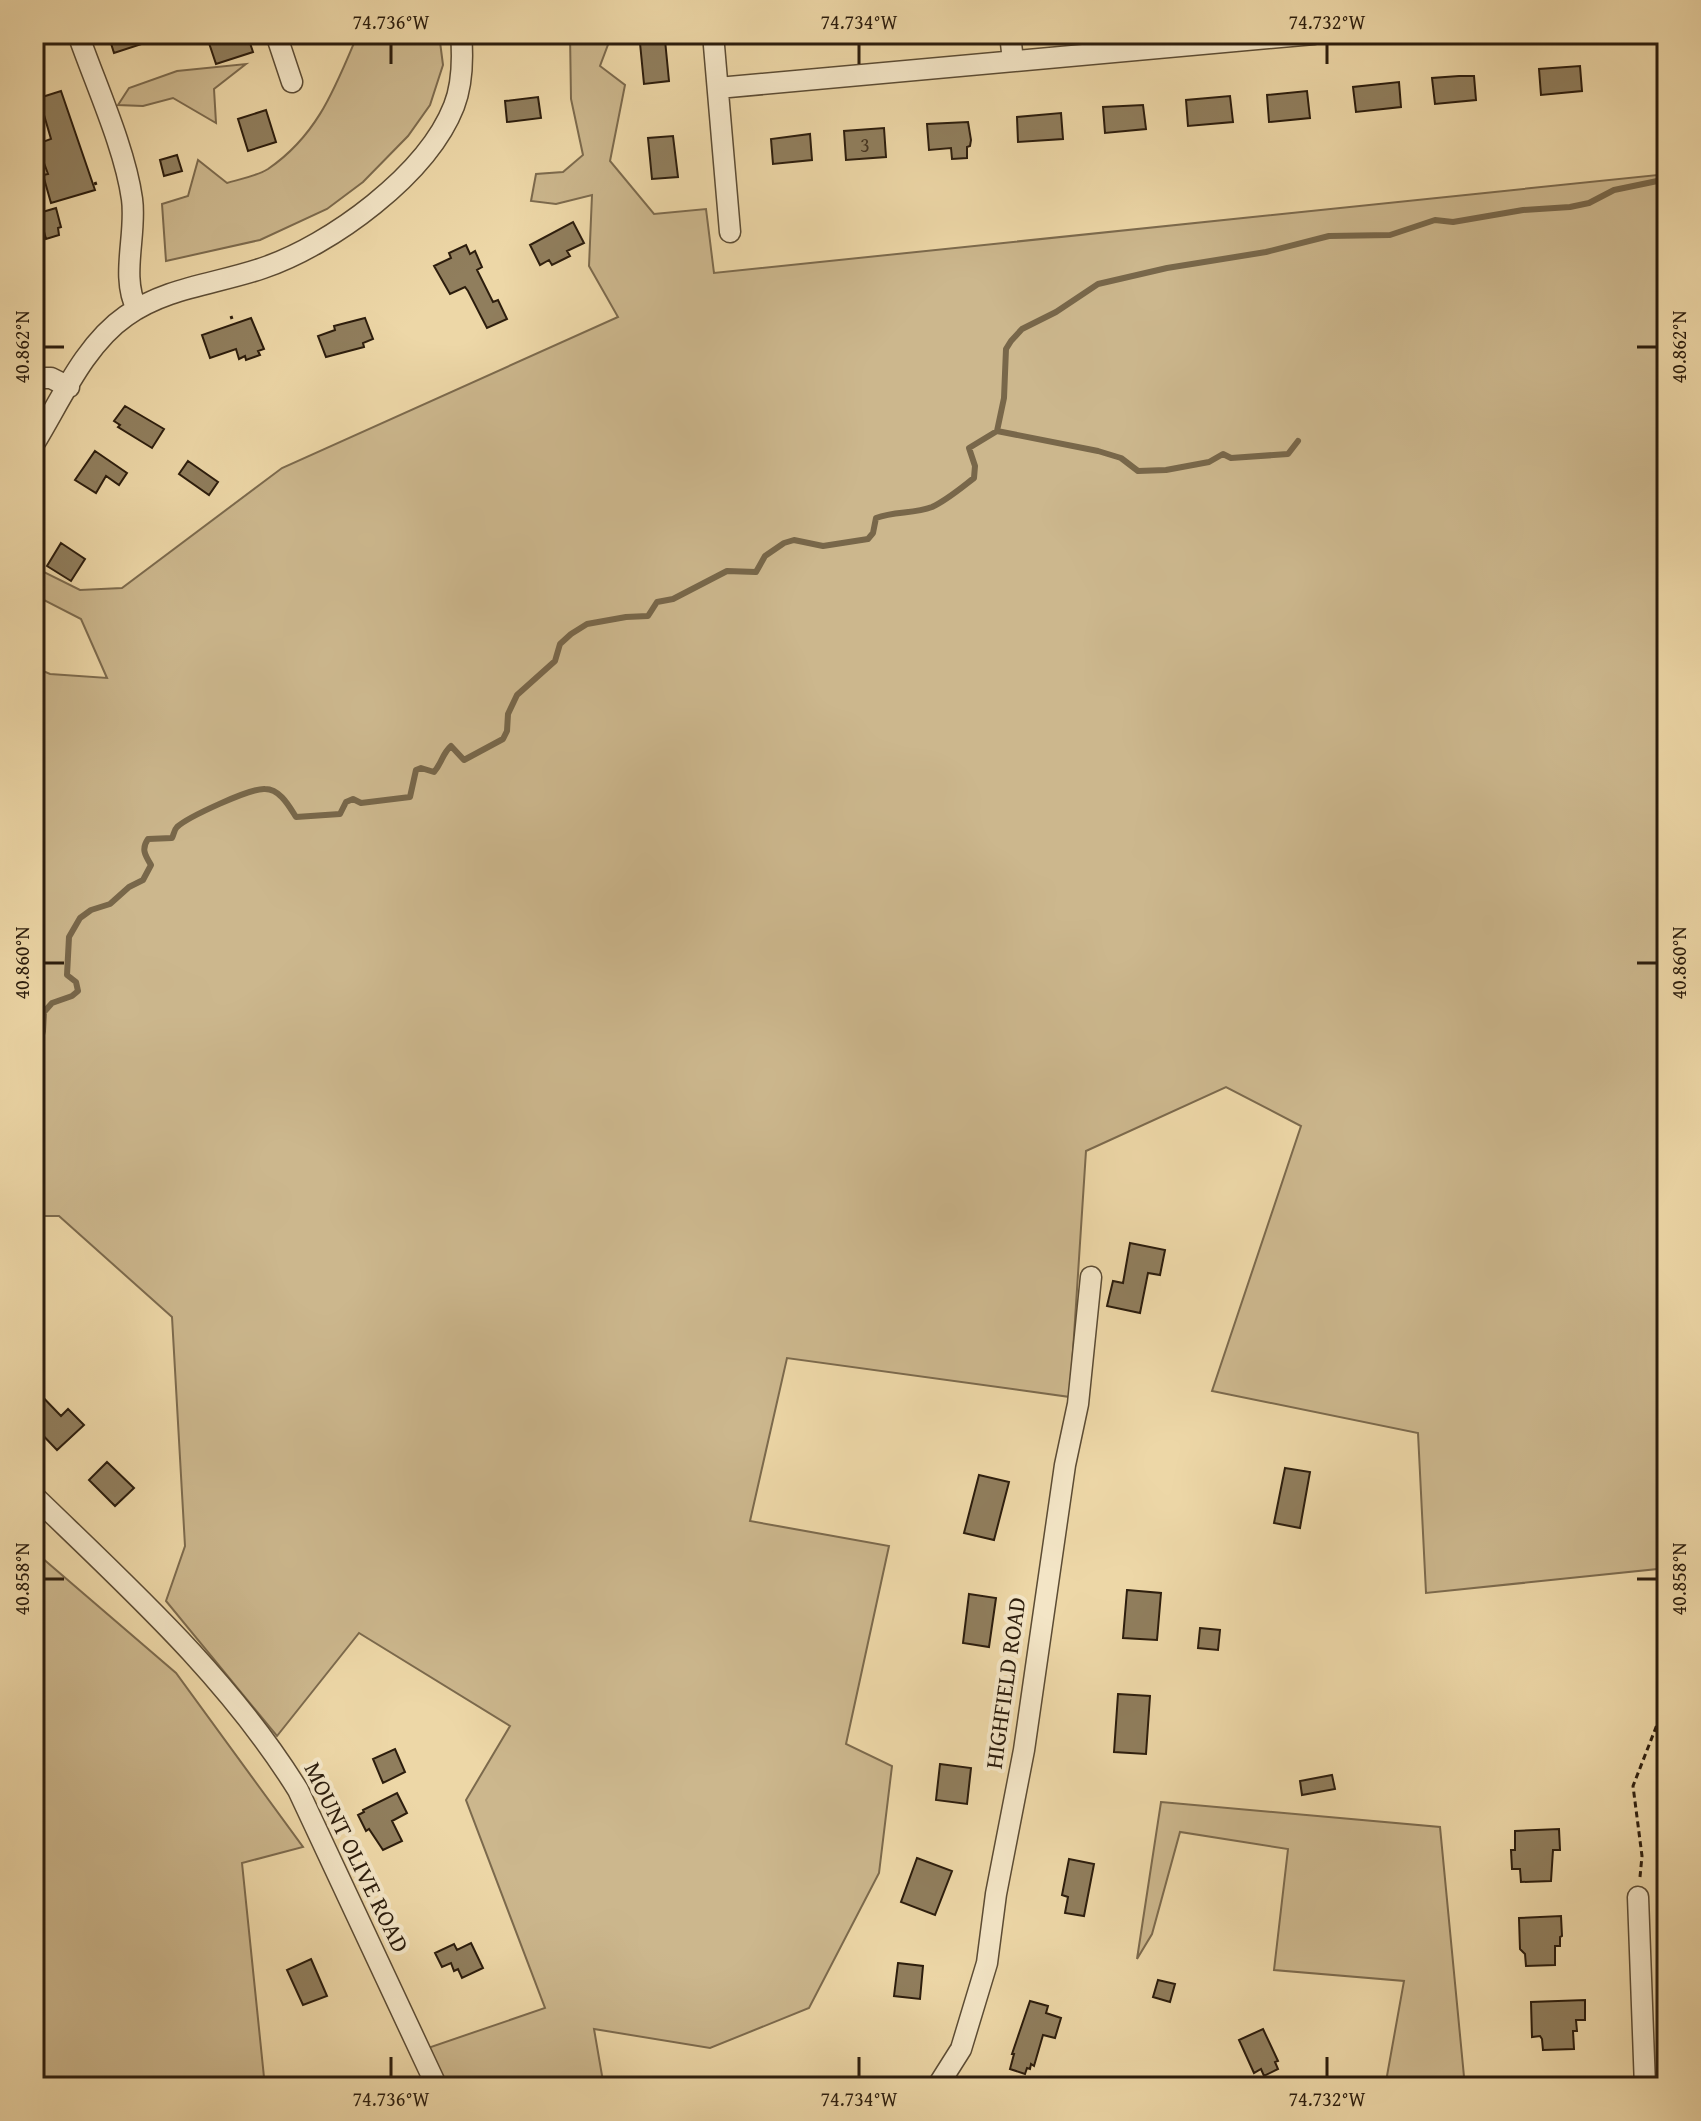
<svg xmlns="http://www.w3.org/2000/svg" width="1701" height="2121" viewBox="0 0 1701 2121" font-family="'Gentium Book Plus',serif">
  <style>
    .green { fill: #ccb78d; stroke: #7c6a4d; stroke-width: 2 }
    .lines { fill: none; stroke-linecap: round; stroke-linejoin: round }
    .stream { stroke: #78674a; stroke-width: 6 }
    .building { fill: #907e5d; stroke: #2c1d0d; stroke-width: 2 }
    .minor-casing { stroke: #5c4c34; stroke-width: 23 }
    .path { stroke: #2c1d0d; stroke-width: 3; stroke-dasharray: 6 4; stroke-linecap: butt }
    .minor { stroke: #f3e5c6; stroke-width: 20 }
    .ticks { fill: none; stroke: #2c1d0d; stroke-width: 3 }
    .labels { text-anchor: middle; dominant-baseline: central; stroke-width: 8; stroke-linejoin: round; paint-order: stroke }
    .number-label { font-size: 20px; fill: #453521 }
    .street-label { font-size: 24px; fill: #2c1d0d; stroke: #f3e5c6 }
    .neatline { fill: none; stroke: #2c1d0d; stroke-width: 3 }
    .ticks-label { font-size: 20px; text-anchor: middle; fill: #2c1d0d }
  </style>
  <rect width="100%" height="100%" fill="#edd7a7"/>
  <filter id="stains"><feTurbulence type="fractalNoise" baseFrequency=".0025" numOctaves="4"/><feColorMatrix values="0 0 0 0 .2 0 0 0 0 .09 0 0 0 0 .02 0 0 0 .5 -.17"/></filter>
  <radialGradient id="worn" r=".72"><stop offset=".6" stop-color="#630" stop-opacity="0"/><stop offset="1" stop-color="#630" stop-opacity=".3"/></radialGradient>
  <path class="green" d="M355,34H439L443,65L430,105L408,136L363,182L327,209L260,240L166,261L162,204L188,196L198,160L227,183C240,179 257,176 268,169C315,137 333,93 354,43Z
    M570,34H612L600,66L625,85L610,161L654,214L706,209L714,273L1667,174V1568L1426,1593L1418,1433L1212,1391L1301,1126L1226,1087L1086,1151L1070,1397L787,1358L750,1521L889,1546L846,1744L892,1766L879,1873L809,2008L710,2048L594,2029L604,2087H440L422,2050L545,2008L466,1800L510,1726L359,1633L277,1736L166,1601L185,1546L172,1317L59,1216H34V667L50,674L107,678L81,619L34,595V567L80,590L122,588L282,468L618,317L589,266L592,195L556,204L531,201L536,174L563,172L583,155L571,99Z
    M246,64L214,89L216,123L173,98L143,106L118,105L129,88L177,71Z
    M34,1551L176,1673L303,1847L242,1863L265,2087H34Z
    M1161,1802L1440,1827L1465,2087H1385L1404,1981L1274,1970L1288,1849L1180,1832L1152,1934L1137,1959Z"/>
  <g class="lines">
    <path class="stream" d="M997,431L1098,451L1121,458L1138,471L1166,470L1209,462L1223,454L1231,458L1288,454L1298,441
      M34,1065L43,1031L44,1012L52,1003L72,996L78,991L76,982L67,975L69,937L80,918L91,910L110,904L129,887L143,880L151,865C145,855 141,849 148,839L172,838C174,834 174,830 177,827C188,817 250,788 265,789C280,789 289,806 296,817L340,814L346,802L353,799L361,803L410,797L416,770L421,768L434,772C442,763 442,754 451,746L464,760L503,739L507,731L508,714L517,695L555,661L560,644L571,634L587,624L626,617L648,616L657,602L673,599L727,571L756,572L765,556L784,543L794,540L823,546L868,539L873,533L876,518C895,511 914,514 932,507C947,500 961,488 974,478L975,466L969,448L997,431L1004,398L1006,349L1011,341L1022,329L1056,312L1098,284L1167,268L1266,252L1329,236L1390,235L1435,220L1453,222L1523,210L1570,207L1589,203L1614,190L1667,179"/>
  </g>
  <path class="building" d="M108,34H163V37L114,53Z
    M206,34H247L253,52L216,64Z
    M665,40L669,81L644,84L640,43Z
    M1580,66L1582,91L1541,95L1539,69Z
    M1459,76H1474L1476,100L1435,104L1432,78Z
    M1399,82L1401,107L1356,112L1353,87Z
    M61,91L95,190L51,203L43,175L48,174L37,144L51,139L39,98Z
    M1307,91L1310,118L1269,122L1267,95Z
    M1230,96L1233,122L1188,126L1186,100Z
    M538,97L541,118L507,122L505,101Z
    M1143,105L1146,129L1105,133L1103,107Z
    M266,110L276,142L248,151L238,119Z
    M1061,113L1063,139L1018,142L1017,117Z
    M968,122L971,140L970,146L967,147V158L952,159L951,148L929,150L927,124Z
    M884,128L886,157L846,160L844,131Z
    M810,134L812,160L773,164L771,139Z
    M673,136L678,177L652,179L648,138Z
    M177,155L182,171L164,176L160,160Z
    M56,208L61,227L58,228L59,235L46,239L39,213Z
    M573,222L584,243L567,251L570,256L552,265L549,260L540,265L530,245Z
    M466,245L470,254L475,251L482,267L477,270L493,302L498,300L507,319L487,328L468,291L465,287L450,294L434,266L451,258L449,253Z
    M251,318L264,349L258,351L260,355L246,360L245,356L239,359L236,349L210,358L202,335Z
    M365,318L373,339L363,343L364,347L326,357L318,336L335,330L334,326Z
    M125,406L164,429L152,448L118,427L120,425L114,421Z
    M95,451L127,473L119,485L106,476L96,493L75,480Z
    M188,461L218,482L209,495L179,474Z
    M61,543L85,559L71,581L47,566Z
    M1130,1243L1165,1250L1160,1275L1148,1273L1140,1313L1107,1306L1113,1281L1123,1283Z
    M34,1388L61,1416L68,1409L84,1425L57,1450L34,1426Z
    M107,1462L134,1488L115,1506L89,1480Z
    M1285,1468L1310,1472L1300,1528L1274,1523Z
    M979,1475L1009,1482L994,1540L964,1533Z
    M1127,1590L1161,1593L1157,1640L1123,1638Z
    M969,1594L996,1598L989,1647L963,1643Z
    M1200,1628L1220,1630L1218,1650L1198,1648Z
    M1118,1694L1150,1696L1146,1754L1114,1752Z
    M395,1749L405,1772L383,1783L373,1759Z
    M940,1764L971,1768L967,1804L936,1800Z
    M1332,1775L1335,1789L1302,1795L1300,1781Z
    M397,1793L407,1813L392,1821L402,1841L383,1850L369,1829L366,1831L358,1815L364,1812L363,1810Z
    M1559,1829L1560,1850H1553L1551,1881L1521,1882L1520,1869H1512L1511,1850H1515V1831Z
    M917,1858L952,1871L935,1915L901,1902Z
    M1069,1859L1094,1864L1084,1916L1065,1913L1068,1897L1062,1895Z
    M1561,1916L1562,1936L1560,1937V1946H1555V1965L1526,1966L1525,1954L1520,1949L1519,1918Z
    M471,1943L483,1968L462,1978L458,1969L454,1971L451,1963L442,1967L435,1953L454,1944L457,1950Z
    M311,1959L327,1996L303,2005L287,1970Z
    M898,1963L923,1966L920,1999L894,1996Z
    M1158,1980L1175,1984L1170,2002L1153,1997Z
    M1585,2000V2020H1576L1577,2031H1573L1574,2049L1543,2050L1542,2039L1540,2036L1532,2037L1531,2002Z
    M1030,2001L1048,2006L1046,2013L1061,2018L1055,2038L1043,2035L1034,2066L1031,2064L1030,2069L1027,2068L1025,2074L1010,2069L1014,2054H1012Z
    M1263,2029L1278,2061L1275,2062L1278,2069L1264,2076L1261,2069L1254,2073L1239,2040Z"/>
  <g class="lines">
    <defs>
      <path id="minor" d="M78,34C95,83 125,148 132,199C137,234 120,277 137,309
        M276,34L292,82
        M713,34L730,232
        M1010,34L1013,61
        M718,88L1314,34
        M34,378H51L69,387
        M34,444C60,402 84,345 126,316C167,287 217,284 263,268C331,245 427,175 454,106C463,83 463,58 461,34
        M34,1496C129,1588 228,1677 298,1790L437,2087
        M1638,1897L1645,2087
        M937,2087L961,2049L987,1963L996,1894L1024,1750L1065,1465L1078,1404L1091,1277"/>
    </defs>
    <use href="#minor" class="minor-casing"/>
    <path class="path" d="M95,182L96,185
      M231,316L232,319
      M1640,1877L1642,1856L1633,1786L1660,1717L1667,1686"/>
    <use href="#minor" class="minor"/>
  </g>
  <path class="ticks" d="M391,44V64M859,44V64M1327,44V64M44,347H64M1637,347H1657M44,963H64M1637,963H1657M44,1579H64M1637,1579H1657M391,2057V2077M859,2057V2077M1327,2057V2077"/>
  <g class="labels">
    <g class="number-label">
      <text x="865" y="144">3</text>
    </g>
    <g class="street-label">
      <text transform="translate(1005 1683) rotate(-82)">HIGHFIELD ROAD</text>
      <text transform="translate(357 1857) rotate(64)">MOUNT OLIVE ROAD</text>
    </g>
  </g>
  <rect width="1701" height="2121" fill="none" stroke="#edd7a7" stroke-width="88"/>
  <rect x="44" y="44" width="1613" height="2033" class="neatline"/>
  <g class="ticks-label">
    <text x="391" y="29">74.736°W</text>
    <text x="859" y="29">74.734°W</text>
    <text x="1327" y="29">74.732°W</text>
    <text transform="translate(22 347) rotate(-90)" y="7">40.862°N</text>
    <text transform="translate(1679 347) rotate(-90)" y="7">40.862°N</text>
    <text transform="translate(22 963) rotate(-90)" y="7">40.860°N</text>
    <text transform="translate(1679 963) rotate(-90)" y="7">40.860°N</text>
    <text transform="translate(22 1579) rotate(-90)" y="7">40.858°N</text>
    <text transform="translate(1679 1579) rotate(-90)" y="7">40.858°N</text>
    <text x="391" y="2106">74.736°W</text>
    <text x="859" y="2106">74.734°W</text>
    <text x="1327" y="2106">74.732°W</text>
  </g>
  <rect width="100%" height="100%" filter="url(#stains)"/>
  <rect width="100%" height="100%" fill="url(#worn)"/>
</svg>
